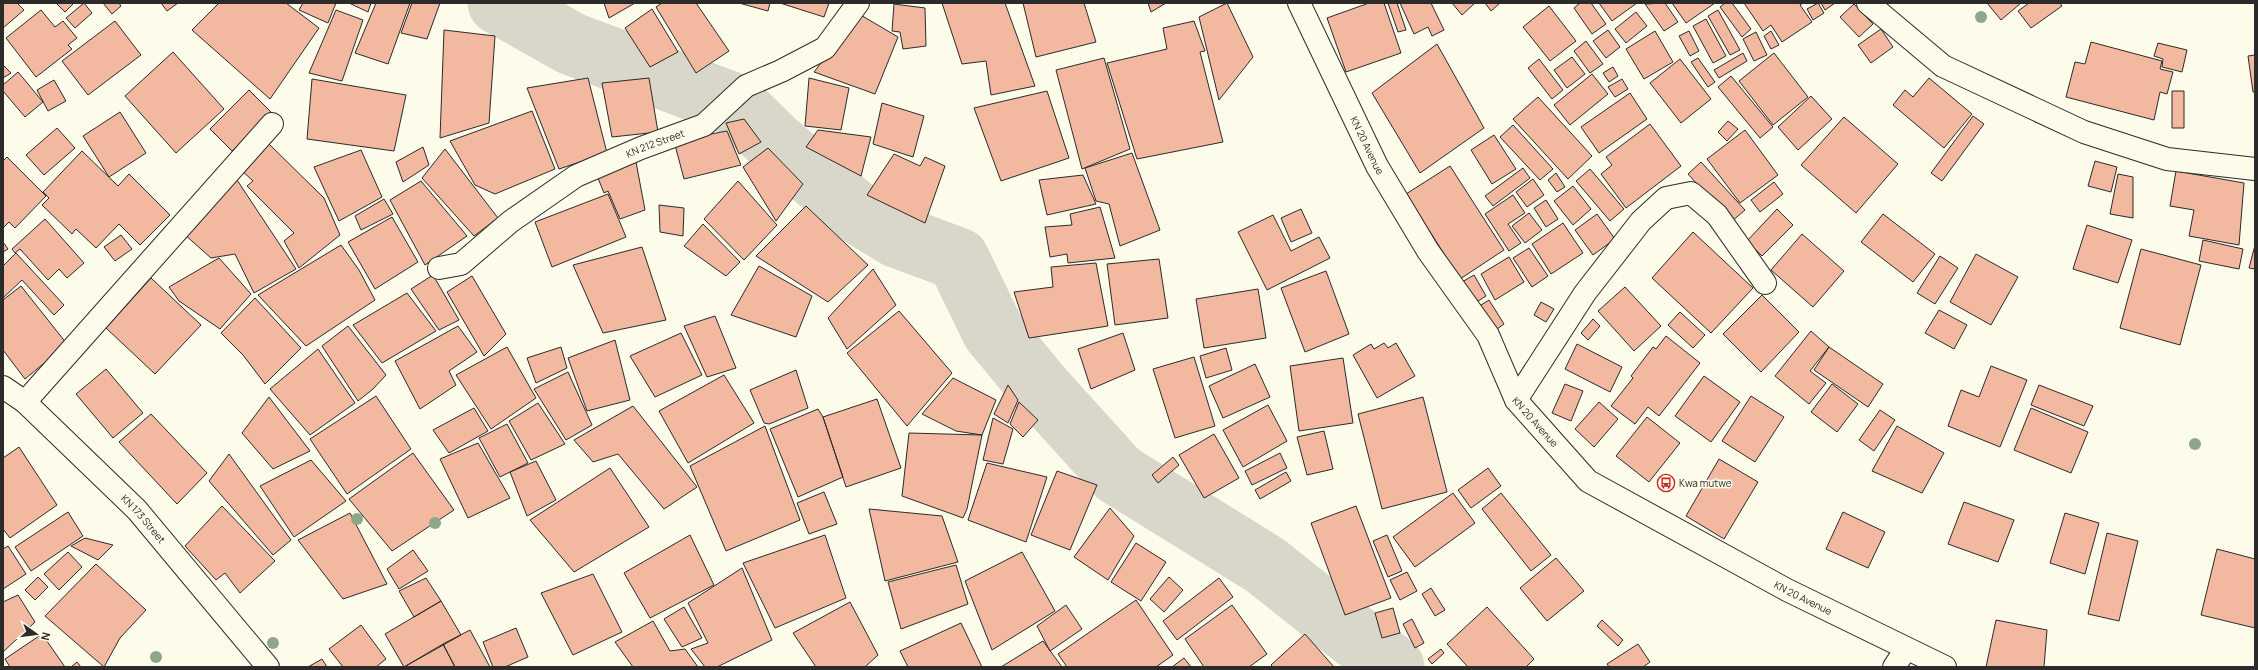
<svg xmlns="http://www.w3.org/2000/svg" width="2258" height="670" viewBox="0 0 2258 670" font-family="Manrope,sans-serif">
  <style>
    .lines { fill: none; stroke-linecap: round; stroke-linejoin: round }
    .stream { stroke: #d8d7c9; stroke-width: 11 }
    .river { stroke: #d8d7c9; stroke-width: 63 }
    .building { fill: #f2b8a0; stroke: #2b2b2b }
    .street-casing { stroke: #2b2b2b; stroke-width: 24 }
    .secondary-casing { stroke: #2b2b2b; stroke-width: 24 }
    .street { stroke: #fdfbea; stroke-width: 22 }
    .secondary { stroke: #fdfbea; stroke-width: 22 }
    .tree { fill: #8ea78a }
    .labels { text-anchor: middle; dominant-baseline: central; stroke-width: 3; stroke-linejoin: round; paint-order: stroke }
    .street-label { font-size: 10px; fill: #2b2b2b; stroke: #fdfbea }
    .poi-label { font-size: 10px; fill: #2b2b2b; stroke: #fdfbea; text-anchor: start }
  </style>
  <rect width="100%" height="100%" fill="#fdfbea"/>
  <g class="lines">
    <path class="stream" d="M1115,500L1118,474"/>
    <path class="river" d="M499,3L572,44L736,105L773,141L852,209L896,236L958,259L993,331L1042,390L1118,474L1265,565L1393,667"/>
  </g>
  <path class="building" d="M3,3H17L24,10L3,28Z
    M56,3H74L65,12Z
    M84,3L92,13L75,28L66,18Z
    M103,3H119L121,6L112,14Z
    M161,3H178L167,11Z
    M219,3H286L319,28L270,99L192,30Z
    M303,3H336L328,23L299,10Z
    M349,3H371L368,12Z
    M376,3H410L388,64L355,53Z
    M412,3H440L427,39L401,33Z
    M604,3H635L609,18Z
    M662,3H696L729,51L696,73L656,7Z
    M739,3H770L768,11Z
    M780,3H829L824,17Z
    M942,3H1005L1035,86L991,95L986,61L962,64Z
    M1023,3H1084L1096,42L1036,57Z
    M1148,3H1166L1151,12Z
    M1227,3L1253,57L1219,100L1199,17Z
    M1369,3H1384L1401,53L1346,72L1327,18Z
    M1388,3H1397L1406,30L1398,32Z
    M1400,3H1431L1444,30L1432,36L1428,27L1414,34Z
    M1452,3H1475L1462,15Z
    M1485,3H1500L1491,11Z
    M1580,3H1591L1606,24L1592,34L1574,8Z
    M1599,3H1637L1612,21Z
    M1665,3L1678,22L1664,31L1645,4Z
    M1672,3H1715L1686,23Z
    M1725,3H1732L1751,29L1742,37L1720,7Z
    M1744,3H1803L1800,5L1812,22L1782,42L1771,25L1763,31Z
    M1818,3L1824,13L1813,20L1807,9Z
    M1821,3H1835L1825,10Z
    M1987,3H2021L2001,20Z
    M2029,3H2060L2062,6L2031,28L2018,11Z
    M894,4L925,8L926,46L903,49L900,32L892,31Z
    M1854,4L1873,24L1859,37L1840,17Z
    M1549,6L1576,41L1550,61L1523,27Z
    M652,9L678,52L650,67L625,28Z
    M41,10L55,27L63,21L77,38L68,45L72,49L36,77L6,38Z
    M336,10L363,20L342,81L309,73Z
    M1718,10L1740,50L1730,55L1708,16Z
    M1636,12L1647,26L1626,43L1615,29Z
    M859,14L898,37L875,94L814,72Z
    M1706,19L1726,56L1713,63L1693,26Z
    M115,21L141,55L88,95L62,61Z
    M1194,21L1205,51L1200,52L1223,142L1137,159L1107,63L1167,49L1163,28Z
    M1881,29L1893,47L1871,63L1858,45Z
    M444,30L495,36L489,123L440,138Z
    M1608,30L1620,47L1606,58L1593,41Z
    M1655,31L1673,62L1644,79L1626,49Z
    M1689,31L1699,51L1690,56L1679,36Z
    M1771,31L1779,45L1771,49L1764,36Z
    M1756,32L1767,55L1754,61L1743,39Z
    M1586,41L1603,64L1590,73L1574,51Z
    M2091,42L2162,61L2160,69L2173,72L2167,94L2160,92L2154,120L2066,97L2075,62L2085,64Z
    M2158,43L2187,50L2182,72L2162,67L2163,59L2154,56Z
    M1437,44L1484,128L1420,173L1372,93Z
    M173,52L224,109L176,153L125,96Z
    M1743,53L1747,61L1719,78L1714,70Z
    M1774,53L1808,97L1773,125L1739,81Z
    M2255,55V92H2253L2248,56Z
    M1572,57L1585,74L1567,88L1554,70Z
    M1104,58L1130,149L1082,169L1056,70Z
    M1698,58L1715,82L1708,87L1691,62Z
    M1539,59L1563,90L1552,99L1528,68Z
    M1680,59L1711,99L1681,123L1650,83Z
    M3,65L11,73L3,78Z
    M1613,67L1618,76L1609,82L1603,73Z
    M18,72L43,102L25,117L3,91V85Z
    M1592,74L1608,94L1570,125L1554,105Z
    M1731,76L1773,127L1760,138L1718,87Z
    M588,78L607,153L559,169L527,88Z
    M649,78L658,132L612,137L602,83Z
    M809,78L849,88L841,130L805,126Z
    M1929,78L1972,114L1944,148L1893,105L1905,90L1913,97Z
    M312,79L406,95L394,151L307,139Z
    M1622,79L1628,89L1615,97L1608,87Z
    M54,80L66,101L48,111L37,90Z
    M249,90L271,112L232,151L210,129Z
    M1047,91L1069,158L1001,181L974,108Z
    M2172,91H2184V128H2172Z
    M1630,93L1647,119L1599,153L1581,127Z
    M1811,96L1832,119L1798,150L1778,127Z
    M1538,97L1592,156L1568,179L1513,119Z
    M882,103L924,116L913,157L873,144Z
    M532,111L555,169L495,194L475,185L450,141Z
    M120,112L146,153L109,177L83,136Z
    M1973,116L1984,124L1942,181L1931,173Z
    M1844,117L1898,164L1856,213L1801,165Z
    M744,119L761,142L739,154L726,123Z
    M1728,121L1738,129L1727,141L1718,132Z
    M1650,124L1681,166L1626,208L1601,174L1612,165L1606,157Z
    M1513,125L1553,169L1540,180L1500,137Z
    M57,128L75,148L44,175L26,155Z
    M818,130L871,137L861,176L806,147Z
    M1745,130L1778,175L1740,203L1707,159Z
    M727,131L741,165L684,179L674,141Z
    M1494,135L1516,169L1492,184L1471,150Z
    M269,144L324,198L340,235L299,268L284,241L294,233L247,186L253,181L239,168Z
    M423,147L429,165L403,182L396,162Z
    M768,148L803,184L776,221L743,167Z
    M445,149L498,218L474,236L422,178Z
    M361,150L382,197L339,221L314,167Z
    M82,151L118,186L129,174L170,215L140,245L119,224L96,248L76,229L72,234L42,205L49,198L43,192Z
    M1132,153L1160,230L1120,246L1109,204L1096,201L1085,168Z
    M894,154L920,166L925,157L945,166L925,223L867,195Z
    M7,157L46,196L15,228L9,222L3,228V161Z
    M2095,161L2117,167L2111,192L2088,186Z
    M636,162L645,210L620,219L608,191L604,193L596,173Z
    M1701,162L1745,210L1731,222L1688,174Z
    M1450,166L1504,250L1460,279L1406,194Z
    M1523,168L1530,178L1493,206L1485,196Z
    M1590,169L1624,209L1610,221L1576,181Z
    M2176,171L2244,183L2239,245L2189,236L2194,210L2170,206Z
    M1556,173L1565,187L1557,192L1548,180Z
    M2118,174L2133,177V218L2110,214Z
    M1083,175L1096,204L1047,215L1039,180Z
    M1533,179L1544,195L1527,207L1516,192Z
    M237,180L296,269L254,293L235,254L211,258L184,234Z
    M421,181L467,236L425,265L390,200Z
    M738,181L777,225L744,260L704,219Z
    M1774,182L1783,194L1760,212L1751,200Z
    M1573,186L1591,209L1573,225L1554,201Z
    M608,194L626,237L552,267L535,222Z
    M1513,195L1525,213L1508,224L1521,243L1509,251L1485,214Z
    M384,199L393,214L361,230L355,216Z
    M1546,200L1558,219L1546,227L1534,208Z
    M659,205L684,208L683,236L660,232Z
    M806,206L868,265L828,302L756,256Z
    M1100,207L1115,258L1068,263L1067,254L1050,257L1045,227L1072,225L1070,214Z
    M1301,209L1312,233L1291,242L1281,218Z
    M1777,209L1793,225L1762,256L1747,241Z
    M1529,213L1542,230L1525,243L1512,226Z
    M1597,214L1615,239L1593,255L1575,230Z
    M1883,214L1935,254L1913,282L1861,242Z
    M1273,215L1291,251L1319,237L1330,258L1267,290L1238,232Z
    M392,217L418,262L375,289L348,242Z
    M45,219L84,263L67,278L59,269L48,280L20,249L15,253L12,249Z
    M1563,223L1583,253L1551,274L1532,244Z
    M703,224L740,262L726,276L684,246Z
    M2087,225L2132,240L2118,283L2073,269Z
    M1693,232L1753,288L1711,333L1652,278Z
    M1802,234L1844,271L1813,307L1771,270Z
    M121,235L132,249L115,261L104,247Z
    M2203,240L2243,249L2239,269L2199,261Z
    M3,242L8,249L3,252Z
    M341,245L359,270L375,300L306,346L258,295Z
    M2255,245V269L2249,268Z
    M642,247L666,320L603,333L573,265Z
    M1529,248L1548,276L1532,287L1513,258Z
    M2141,249L2201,265L2180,345L2120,328Z
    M16,253L64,305L54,315L22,280L3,298V266Z
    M1976,254L2018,277L1991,325L1950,302Z
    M1940,256L1958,268L1935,304L1917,293Z
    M1509,257L1524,282L1495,300L1481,274Z
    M219,258L251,294L220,329L179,301L169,287Z
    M1159,259L1168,318L1115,325L1107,264Z
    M1096,263L1108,326L1029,338L1014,292L1053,287L1051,267Z
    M759,266L812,296L796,337L731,315Z
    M873,269L896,305L847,349L828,318Z
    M1326,271L1349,334L1305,352L1281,288Z
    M433,275L459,320L439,330L411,289Z
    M1474,275L1486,296L1475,303L1462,282Z
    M472,276L506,334L484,356L447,292Z
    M151,278L201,325L155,374L106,328Z
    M21,286L67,344L25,379L3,350V300Z
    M1625,287L1661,326L1634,351L1598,311Z
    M1258,289L1266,338L1204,348L1196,299Z
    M407,293L436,331L382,363L353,325Z
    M1762,295L1799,332L1761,372L1723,334Z
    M255,298L301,348L265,384L243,355L221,333Z
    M1489,300L1504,324L1493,332L1478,307Z
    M1541,302L1554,309L1546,322L1534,315Z
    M1939,310L1967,325L1954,349L1925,333Z
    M899,311L952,373L907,426L847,353Z
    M1680,312L1705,335L1693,348L1668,325Z
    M715,316L736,368L707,377L684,326Z
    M1593,319L1600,326L1588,340L1581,333Z
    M348,326L386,375L373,389L358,401L322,346Z
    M458,326L477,352L449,371L456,385L420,409L395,361Z
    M1811,331L1829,347L1810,371L1826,383L1809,404L1775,376Z
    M681,333L702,375L655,397L630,356Z
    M1123,333L1135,370L1091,389L1078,349Z
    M1666,336L1700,363L1659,416L1648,407L1635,424L1611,406L1633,378L1631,376L1653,347L1656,349Z
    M615,340L630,400L587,411L568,358Z
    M1384,343L1388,348L1396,343L1415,376L1377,398L1353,355L1371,344L1374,349Z
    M1577,344L1622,367L1610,392L1565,369Z
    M507,347L536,398L491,429L456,375Z
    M561,347L567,368L536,383L527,358Z
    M1829,347L1883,384L1868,407L1814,370Z
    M1226,348L1232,370L1206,378L1200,356Z
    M318,349L355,403L310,435L270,389Z
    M1194,357L1215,426L1175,438L1153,369Z
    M1343,358L1353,423L1299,431L1290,366Z
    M1255,364L1270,397L1223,418L1209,386Z
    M1991,366L2027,380L2000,447L1948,426L1961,390L1979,397Z
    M106,369L143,413L113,438L76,394Z
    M796,370L808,408L769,424L764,423L750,390Z
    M568,372L592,425L566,440L534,389Z
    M724,375L754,423L688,463L659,411Z
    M1704,376L1740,402L1711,442L1675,416Z
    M953,378L996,400L982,435L956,431L922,414Z
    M1565,384L1583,391L1571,421L1552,413Z
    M1832,384L1858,404L1837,432L1811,412Z
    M1008,385L1018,400L1008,423L994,414Z
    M2039,385L2093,406L2084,426L2031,405Z
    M376,396L411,449L347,494L310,439Z
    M1751,396L1784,417L1755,462L1722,441Z
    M269,397L310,451L273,469L242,433Z
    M1423,397L1447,492L1382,509L1358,414Z
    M877,399L901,468L846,487L823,417Z
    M1019,402L1038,420L1023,437L1010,424Z
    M1599,402L1618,419L1594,447L1575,429Z
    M538,403L565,444L531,460L509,421Z
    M1268,405L1287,441L1243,467L1223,430Z
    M633,406L697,487L664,509L618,454L593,462L574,440Z
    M474,408L488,431L449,453L433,430Z
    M2031,408L2088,432L2071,473L2014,450Z
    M818,409L823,417L843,477L798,497L770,429Z
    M1880,410L1895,420L1874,451L1859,440Z
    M151,414L207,473L177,504L119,442Z
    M1647,417L1680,443L1649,482L1616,456Z
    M993,418L1013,429L1003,464L983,460Z
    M507,424L528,463L500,477L479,438Z
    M765,426L800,520L726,551L690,466Z
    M1897,426L1944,453L1922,493L1872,471Z
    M1324,431L1333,469L1307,475L1297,437Z
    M909,433L982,435L967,509L963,518L902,496Z
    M1214,434L1239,478L1204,498L1179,455Z
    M478,443L510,498L468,518L440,459Z
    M19,447L57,505L10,538L3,529V458Z
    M413,453L454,510L392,551L349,499Z
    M1280,453L1287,468L1252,485L1245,471Z
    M229,454L291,540L273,555L209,481Z
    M1173,457L1179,465L1158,483L1152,475Z
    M1719,459L1758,482L1724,539L1686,516Z
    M311,460L346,501L294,537L260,486Z
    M536,461L556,500L527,516L510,472Z
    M987,463L1047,477L1026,542L968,520Z
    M610,468L649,527L574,572L530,520Z
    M1488,468L1501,486L1471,508L1458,490Z
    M1057,471L1097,485L1070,550L1031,535Z
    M1286,472L1291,481L1260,499L1255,490Z
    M824,492L837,524L809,534L797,503Z
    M1453,493L1475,523L1415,567L1393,537Z
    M1501,493L1551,555L1531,571L1482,509Z
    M1964,502L2014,520L1998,562L1948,544Z
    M222,506L275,561L240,593L225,573L216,580L185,546Z
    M1356,506L1391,598L1345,615L1311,523Z
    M1110,508L1134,536L1108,580L1074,557Z
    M869,509L942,516L958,562L885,581Z
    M68,512L83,536L31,571L15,547Z
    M1843,512L1885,532L1868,568L1826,549Z
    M350,513L387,584L343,599L298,540Z
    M2065,513L2099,523L2085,574L2050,563Z
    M2107,533L2138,541L2119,621L2088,614Z
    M690,535L714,585L650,618L624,573Z
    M825,535L846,598L775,628L743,563Z
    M1387,535L1402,571L1388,577L1373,541Z
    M85,538L113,545L98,560L71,546Z
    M1136,543L1166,562L1141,601L1111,582Z
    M8,546L26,574L3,589V549Z
    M2217,549L2255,559V628L2201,615Z
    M413,550L428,571L399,589L387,569Z
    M68,552L82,567L59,590L44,574Z
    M1022,552L1055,611L992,650L965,581Z
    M1556,558L1584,591L1547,621L1520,588Z
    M96,564L146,610L120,638L104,667L45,616Z
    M956,565L968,604L901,629L888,582Z
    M742,568L772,640L717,667H705L691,649L708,643L688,603Z
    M1407,572L1417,591L1400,600L1390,580Z
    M593,574L622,632L573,655L541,593Z
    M38,577L48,587L35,600L25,590Z
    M1169,577L1183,590L1164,612L1150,599Z
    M426,578L441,601L414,617L399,591Z
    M1219,578L1233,597L1177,640L1163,621Z
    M1431,588L1445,610L1435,616L1422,594Z
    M18,595L35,622L3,652V602Z
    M1136,600L1173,655L1156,667H1067L1058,654Z
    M441,601L461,635L404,667L385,634Z
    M850,602L878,655L865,667H816L793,633Z
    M1066,605L1082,629L1050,651L1037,626Z
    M1232,605L1267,654L1249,667H1204L1185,639Z
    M684,607L702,638L682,647L664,619Z
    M1487,607L1534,659L1526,667H1468L1447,644Z
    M1393,608L1400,633L1382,638L1375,613Z
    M1412,619L1424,643L1415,648L1403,624Z
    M1602,620L1623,640L1618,646L1597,626Z
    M1996,620L2047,630L2044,667H1986Z
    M653,621L670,651L685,649L698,667H633L615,642Z
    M961,623L982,667H908L900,651Z
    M361,625L386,659L376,667H343L329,649Z
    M516,628L528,657L505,667H493L483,642Z
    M470,630L490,667H455L443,644Z
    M42,634L65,667H10L5,659Z
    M1305,634L1334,667H1273L1271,665Z
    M1043,641L1062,667H1001Z
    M443,644L455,667H404Z
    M1638,644L1650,662L1643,667H1609L1607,664Z
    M1441,649L1444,653L1432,664L1428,659Z
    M1184,658L1191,667H1172Z
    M322,659L327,667H308Z
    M77,662L81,667H71Z"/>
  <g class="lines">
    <defs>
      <g id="street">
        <path d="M1868,3L1943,66L2084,132L2167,159L2255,169"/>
        <path id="s1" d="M439,268L461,264L510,222L576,176L641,148L704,125L746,86L781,71L825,48L858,3"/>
        <path id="s2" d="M3,387L25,402L137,510L268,667"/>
        <path d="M1516,400L1585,293L1641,221L1666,198L1691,193L1717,215L1765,283"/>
        <path d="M25,402L272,124"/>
      </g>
      <g id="secondary">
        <path id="s3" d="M1299,3L1377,166L1428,251L1488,335L1516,400L1588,481L1787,590L1945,667"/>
        <path d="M1894,667L1906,649"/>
      </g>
    </defs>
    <use href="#street" class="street-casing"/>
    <use href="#secondary" class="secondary-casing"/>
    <use href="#street" class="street"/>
    <use href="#secondary" class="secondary"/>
  </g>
  <g class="tree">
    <circle cx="1981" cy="17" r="6"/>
    <circle cx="2195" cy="444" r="6"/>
    <circle cx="357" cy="519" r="6"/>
    <circle cx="435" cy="523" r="6"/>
    <circle cx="273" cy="643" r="6"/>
    <circle cx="156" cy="657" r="6"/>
  </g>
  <defs>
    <symbol id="bus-ring" viewBox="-11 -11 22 22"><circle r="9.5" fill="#fdfbea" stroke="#c62828" stroke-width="1.5"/><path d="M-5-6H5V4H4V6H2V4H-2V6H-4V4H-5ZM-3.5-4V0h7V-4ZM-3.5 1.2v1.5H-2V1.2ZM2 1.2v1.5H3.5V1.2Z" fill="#c62828"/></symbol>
  </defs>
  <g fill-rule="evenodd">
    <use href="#bus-ring" x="1656" y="473" width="20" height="20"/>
  </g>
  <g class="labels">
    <g class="street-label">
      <text stroke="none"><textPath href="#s1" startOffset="253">KN 212 Street</textPath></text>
      <text stroke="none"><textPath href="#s3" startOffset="158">KN 20 Avenue</textPath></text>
      <text stroke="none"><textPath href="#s3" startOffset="483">KN 20 Avenue</textPath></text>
      <text stroke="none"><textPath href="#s2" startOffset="193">KN 173 Street</textPath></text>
      <text stroke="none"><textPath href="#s3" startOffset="807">KN 20 Avenue</textPath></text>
    </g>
    <g class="poi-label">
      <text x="1679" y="483">Kwa mutwe</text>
    </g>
  </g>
  <rect width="2258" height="670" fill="none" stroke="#2b2b2b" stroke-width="8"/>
  <g transform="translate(36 634) rotate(104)" stroke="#fdfbea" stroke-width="3" paint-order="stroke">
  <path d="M0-3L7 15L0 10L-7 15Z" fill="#2b2b2b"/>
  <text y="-6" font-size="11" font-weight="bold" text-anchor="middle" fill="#2b2b2b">N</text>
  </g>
</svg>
